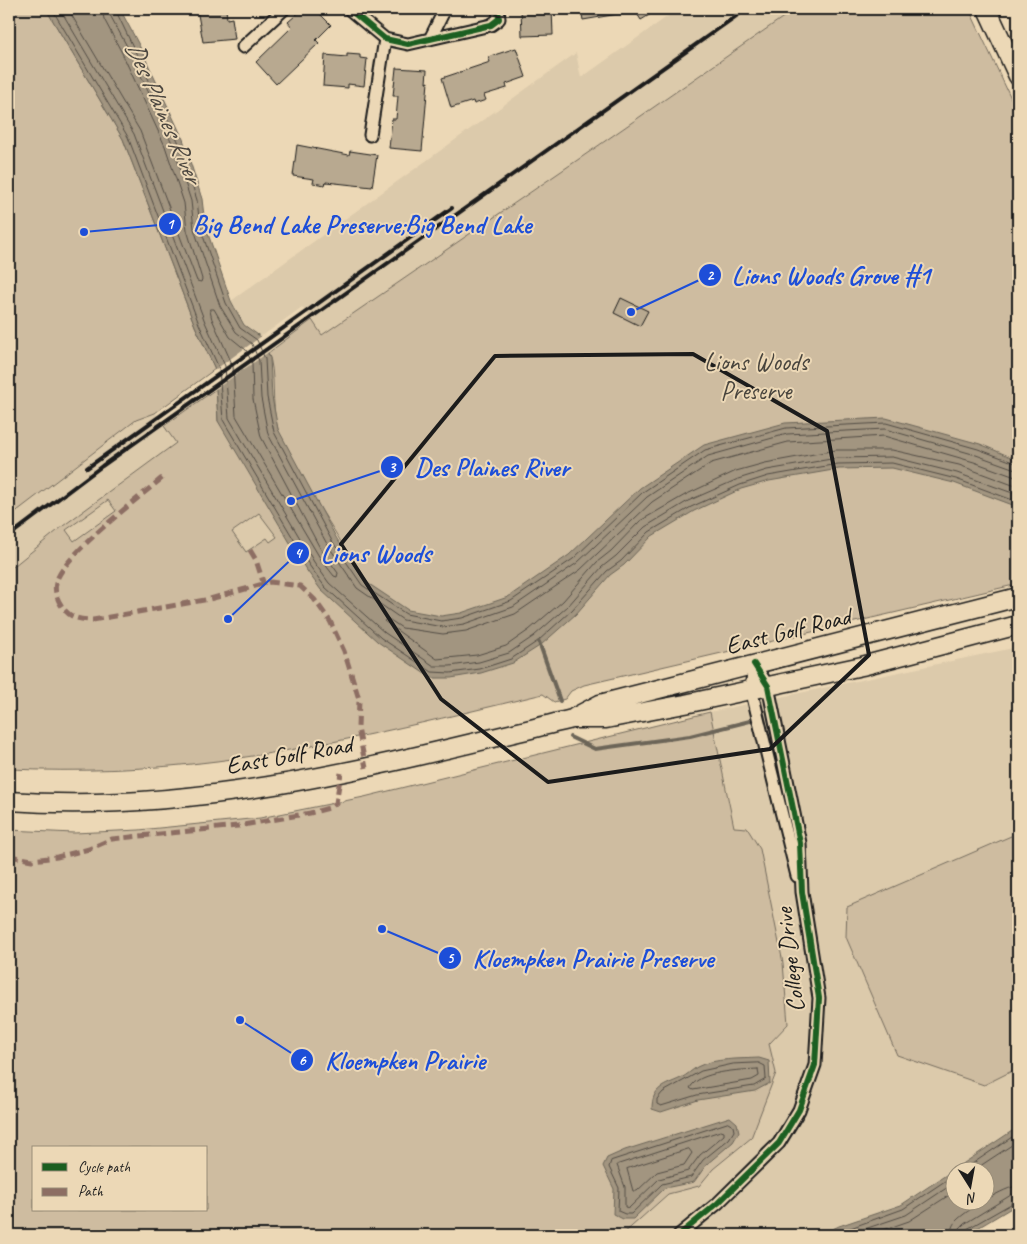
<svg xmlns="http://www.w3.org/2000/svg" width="1027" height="1244" viewBox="0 0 1027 1244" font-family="Caveat,sans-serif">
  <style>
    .built { fill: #dccaab }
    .green { fill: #cebca0; stroke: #756c5e; fill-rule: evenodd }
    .water { fill: #a29580; stroke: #6c6558; fill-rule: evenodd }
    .pier { fill: #ecd8b6 }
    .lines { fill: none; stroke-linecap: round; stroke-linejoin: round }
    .shore { stroke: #524c44; stroke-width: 1 }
    .stream { stroke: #6c6558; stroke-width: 4 }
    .building { fill: #b8a990; stroke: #1c1c1c }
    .minor-casing { stroke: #1c1c1c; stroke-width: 15 }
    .primary-casing { stroke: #1c1c1c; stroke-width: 21 }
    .minor { stroke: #ecd8b6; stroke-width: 11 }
    .primary { stroke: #ecd8b6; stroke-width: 18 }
    .rail { stroke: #1c1c1c; stroke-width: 4 }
    .quiet { stroke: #8d6e63; stroke-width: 5; stroke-dasharray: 10 5; stroke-linecap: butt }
    .cycleway-casing { stroke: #ecd8b6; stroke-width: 9 }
    .cycleway { stroke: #1b5e20; stroke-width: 6 }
    .marked { fill: none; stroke: #1c1c1c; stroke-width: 4; stroke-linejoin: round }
    .labels { text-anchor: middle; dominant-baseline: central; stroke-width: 4; stroke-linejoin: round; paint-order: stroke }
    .park-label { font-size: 25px; fill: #48443d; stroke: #ecd8b6 }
    .street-label { font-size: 25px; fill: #1c1c1c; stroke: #ecd8b6 }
    .water-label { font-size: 26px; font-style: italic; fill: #4b463f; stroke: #ecd8b6 }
    .leader { fill: none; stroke: #1d4ed8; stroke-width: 2 }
    .callout-dot { fill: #1d4ed8; stroke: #ecd8b6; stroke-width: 2 }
    .mark-label { font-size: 15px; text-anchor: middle; font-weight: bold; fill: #fff }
    .callout-label { font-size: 26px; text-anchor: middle; font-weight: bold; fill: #1d4ed8; stroke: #ecd8b6; stroke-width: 4; stroke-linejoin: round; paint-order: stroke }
  </style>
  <rect width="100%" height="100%" fill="#ecd8b6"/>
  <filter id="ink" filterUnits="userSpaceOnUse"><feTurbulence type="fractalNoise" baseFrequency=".02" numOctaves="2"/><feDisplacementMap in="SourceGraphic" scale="10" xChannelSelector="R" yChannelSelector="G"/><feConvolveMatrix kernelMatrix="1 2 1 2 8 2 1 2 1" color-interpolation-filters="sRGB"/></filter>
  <g filter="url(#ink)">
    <path class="built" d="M678,9H795L596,148L272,397L268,353L312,320L302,307L261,337L244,325L231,301L576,53L581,78Z
      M216,389L218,421L305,568L9,623V462L155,412L165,426Z
      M1018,647V1127L901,1205L839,1226L820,1235H554L776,1025L710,712Z"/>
    <path class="green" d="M9,9H46L123,139L195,326L215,369L155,413L136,420L9,517Z
      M795,9H969L1018,113V584L584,685L571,691L565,699L554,702L543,694C435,720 327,747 217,761C148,770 78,772 9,769V570L63,526L176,443L164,426L216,389L218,421L351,560C330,519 293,473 278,429C270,406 277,371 268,353L312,320L322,335L595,148ZM108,500L116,511L74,541L66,530ZM259,513L277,537L270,542L267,538L246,552L232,532Z
      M710,712L734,827L747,828L760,849L783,963L788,1024L769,1044L776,1073L751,1138L713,1169L699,1186L668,1194L622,1235H9V830L74,833L139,830L260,818L364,797ZM34,1148H206V1210H34Z
      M1018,833V1068L984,1085L897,1055L846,937L847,907Z"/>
    <path class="water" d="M46,9H120L139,45L183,139L202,199L205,225L231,301L244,325L261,337L270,358L272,397L278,429L337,539L366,582L408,610L441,616L461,613L508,597L569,555L640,488L704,445L785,423L886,418L980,444L1018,460V507L954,483L892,468L839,469L769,481L741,489L694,511L652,536L624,565L610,575L576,614L541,645L513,663L481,673L451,678H431L378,642L321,590L305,568L218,421L215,369L195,326L123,139Z
      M759,1058L769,1061L770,1083L755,1091L698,1100L661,1112L652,1109C652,1087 664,1086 681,1078C687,1075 692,1070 697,1067C714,1058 741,1059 759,1058Z
      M730,1117L737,1123L739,1132L733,1142L707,1164L694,1182L665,1188L633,1219H623L613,1214L614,1189L603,1166L607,1158L625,1150Z
      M1018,1127V1204L966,1235H820L839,1226L901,1205ZM954,1172H984V1202H954Z"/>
    <path class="pier" d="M263,335L270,351L213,391L212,372Z"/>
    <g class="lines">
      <path class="shore" d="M52,9L128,137L199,324L219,368L223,420L309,565L325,587L381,638L432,672L450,673L480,669L511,659L538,641L572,610L607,571L621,561L649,532L691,507L740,485L768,476L838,464L892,463L956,479L1018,502
        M60,9L134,134L205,322L225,366L229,418L314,562L329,583L385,633L434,666H450L479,662L509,653L534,636L568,606L602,567L616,556L645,527L688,501L738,479L767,470L837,458L892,457L957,473L1018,495
        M68,9L140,131L197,281L201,282L202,279L187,230L184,203L165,146L122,53L104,19L102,9
        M109,9L110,15L129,50L172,143L191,201L194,229L220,306L236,332L252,344L259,361L261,398L268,434L327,544L357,588L403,620L443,627L464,624L513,607L577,563L647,497L708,456L787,434L885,429L976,455L1018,470
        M115,9L178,141L197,200L200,227L226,303L240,328L257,340L265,359L267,397L274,432L332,541L362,585L406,614L441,621L462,618L511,601L573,559L643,492L705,450L786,428L886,423L978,449L1018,464
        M210,309H214L230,337L246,350L252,363L253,399L261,437L320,548L338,573L337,577L334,576L320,558L236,416L233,366L212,319Z
        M1018,478L974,462L884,436L788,442L711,463L652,502L580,570L515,614L466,631L443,634L402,628L387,618L384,621L437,659L477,655L506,646L529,630L563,601L597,562L611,551L640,521L685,495L736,471L765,463L836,450H892L959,465L1018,487
        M759,1063L765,1066L766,1079L754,1086L697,1095L661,1106L657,1104V1099L663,1092L701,1071L733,1064Z
        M758,1069L759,1076L752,1080L693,1090L690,1088C699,1071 740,1070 758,1069Z
        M728,1123L733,1126L734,1131L729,1139L703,1160L691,1177L662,1184L631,1214H625L618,1211L619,1188L609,1167L611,1161Z
        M721,1131L724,1132V1135L700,1155L688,1171L659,1179L629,1208L625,1207V1187L617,1165Z
        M689,1149L692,1153L684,1165L657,1172L637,1191H633L627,1169Z
        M960,1172L1018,1133
        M971,1172L1018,1141
        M831,1235L903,1209L954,1175
        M847,1235L906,1215L954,1183
        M869,1235L909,1221L954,1192
        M951,1235C951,1230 952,1225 956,1221C965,1211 1006,1186 1018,1186
        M958,1235L960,1228L964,1224L1011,1195L1018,1193
        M965,1235L967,1229L1018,1200"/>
      <path class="stream" d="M539,642L560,701
        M570,737L595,749L690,736L750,721"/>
    </g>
    <path class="building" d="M197,9H226L227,19L232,18L235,39L203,42Z
      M303,9H315L331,25L316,40L319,43L276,84L256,62L292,27L288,22Z
      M521,9H552L553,35L522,36Z
      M581,9H617L618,14L583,20Z
      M634,9H659L641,20Z
      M516,48L526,77L506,84L507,88L484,95L486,100L474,104L473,101L451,108L442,78L490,62L488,57Z
      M347,54L360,55V58L367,59L364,86L348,84V88L323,86L325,55L347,57Z
      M396,68L427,70L426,83L428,82L422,151L389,148L392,119H396L398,96H393Z
      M297,145L349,155L350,151L377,155L372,187L326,182L325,185L313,183L314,179L293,176Z
      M621,298L648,311L640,326L614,313Z"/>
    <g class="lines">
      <defs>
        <path id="minor" d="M349,9L385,39L408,44L491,25L499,19L498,9
          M430,39L445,9
          M243,47L284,9
          M370,135L385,39
          M754,664L751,689L797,876
          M679,1235L718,1203L779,1143L799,1110L815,1065L819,998L802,892L800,843L768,686L754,664"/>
        <path id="primary" d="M987,9L1018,76
          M575,717L600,704L1018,597
          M9,801C201,815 388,763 572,719H606L685,704L862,666L1018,625"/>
      </defs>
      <use href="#minor" class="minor-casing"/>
      <use href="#primary" class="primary-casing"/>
      <use href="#minor" class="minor"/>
      <use href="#primary" class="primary"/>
      <path class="rail" d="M87,468L452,208
        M9,536L102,466L746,9"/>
      <path class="quiet" d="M162,478C140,497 61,557 56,583C54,590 57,599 61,605C69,618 79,620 93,620L210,599L270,582L300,586L314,599L330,621L344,651L359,699L358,728L366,768
        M250,550L256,560L264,585
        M9,856L32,860L57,857L89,849L112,839L238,826L310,813L329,808L336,803L341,773"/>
      <defs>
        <path id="cycleway" d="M349,9L385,39L408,44L491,25L499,19L498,9
          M679,1235L718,1203L779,1143L799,1110L815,1065L819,998L802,892L800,843L768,686L754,664"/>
      </defs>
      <use href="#cycleway" class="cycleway-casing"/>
      <use href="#cycleway" class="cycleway"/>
    </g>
  </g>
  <path class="marked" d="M693,354L827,431L869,655L770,749L548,782L441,699L341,544L495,356Z"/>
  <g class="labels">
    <g class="park-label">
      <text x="756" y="362">Lions Woods<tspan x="756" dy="29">Preserve</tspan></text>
    </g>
    <g class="street-label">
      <text transform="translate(788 631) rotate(-14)">East Golf Road</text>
      <text transform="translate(289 755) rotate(-10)">East Golf Road</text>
      <text transform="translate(790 960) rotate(-97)">College Drive</text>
    </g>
    <g class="water-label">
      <text transform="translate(164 112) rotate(66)">Des Plaines River</text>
    </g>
  </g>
  <path class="leader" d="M84 232L170 224M631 312L710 275M291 501L392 467M228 619L298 553M382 929L450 958M240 1020L302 1060"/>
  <g class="callout-dot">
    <circle cx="84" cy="232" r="5"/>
    <circle cx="631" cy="312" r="5"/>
    <circle cx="291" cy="501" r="5"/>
    <circle cx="228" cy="619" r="5"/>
    <circle cx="382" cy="929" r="5"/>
    <circle cx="240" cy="1020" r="5"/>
    <circle cx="170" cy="224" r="12"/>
    <circle cx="710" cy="275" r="12"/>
    <circle cx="392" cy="467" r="12"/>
    <circle cx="298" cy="553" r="12"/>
    <circle cx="450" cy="958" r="12"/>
    <circle cx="302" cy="1060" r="12"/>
  </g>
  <g class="mark-label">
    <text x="170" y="229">1</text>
    <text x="710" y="280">2</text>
    <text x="392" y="472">3</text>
    <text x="298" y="558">4</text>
    <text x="450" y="963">5</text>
    <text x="302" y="1065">6</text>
  </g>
  <g class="callout-label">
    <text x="362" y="233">Big Bend Lake Preserve;Big Bend Lake</text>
    <text x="831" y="284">Lions Woods Grove #1</text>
    <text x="492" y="476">Des Plaines River</text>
    <text x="376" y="562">Lions Woods</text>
    <text x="593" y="967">Kloempken Prairie Preserve</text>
    <text x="405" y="1069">Kloempken Prairie</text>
  </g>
  <rect width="1027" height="1244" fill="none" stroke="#ecd8b6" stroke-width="30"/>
  <rect x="15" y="15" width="997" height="1214" fill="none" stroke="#1c1c1c" stroke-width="2" filter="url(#ink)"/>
  <rect x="32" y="1146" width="175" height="65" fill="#ecd8b6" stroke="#998d78"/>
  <rect x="42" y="1163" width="25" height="8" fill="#1b5e20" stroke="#998d78"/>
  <text x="78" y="1172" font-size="15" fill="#1c1c1c">Cycle path</text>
  <rect x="42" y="1188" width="25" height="8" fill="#8d6e63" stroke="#998d78"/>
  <text x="78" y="1196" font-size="15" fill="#1c1c1c">Path</text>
  <g transform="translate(970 1186) rotate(169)"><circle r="24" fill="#ecd8b6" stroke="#998d78"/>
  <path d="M0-4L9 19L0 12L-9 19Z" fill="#1c1c1c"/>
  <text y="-8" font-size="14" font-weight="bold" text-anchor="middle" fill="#1c1c1c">N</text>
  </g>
</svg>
